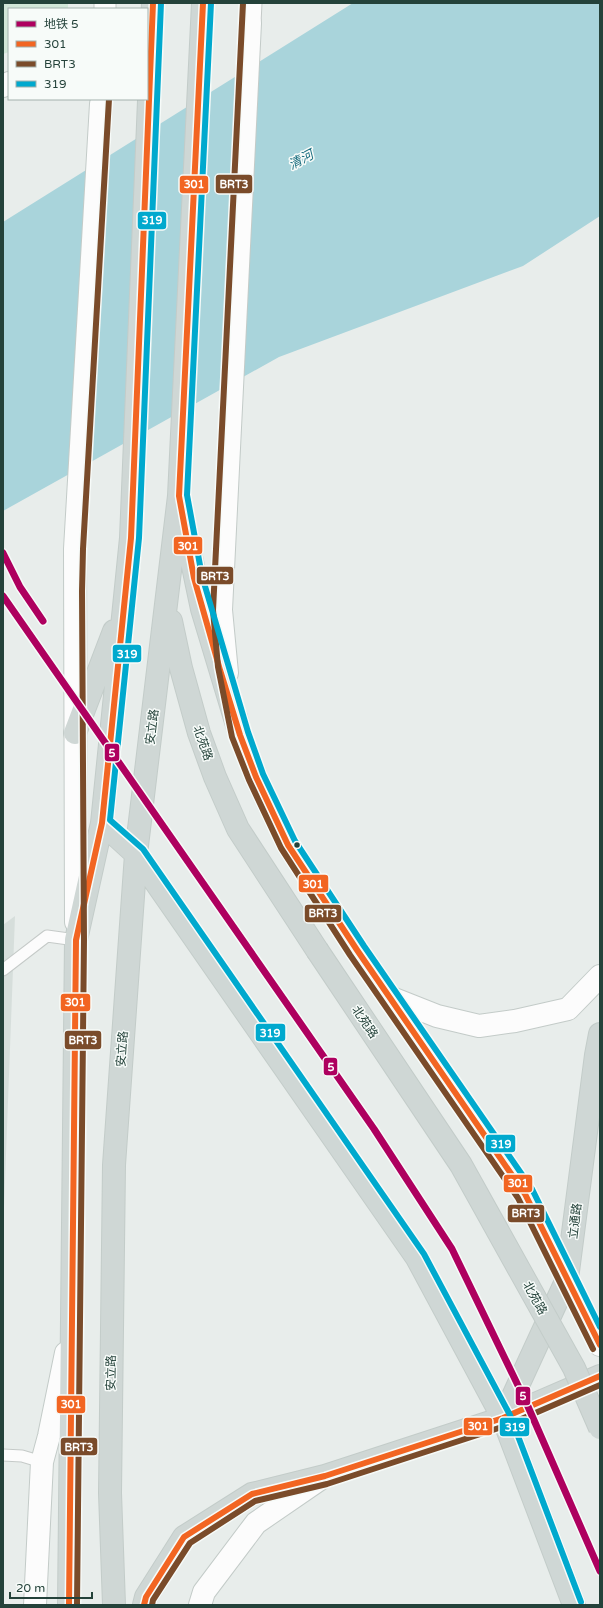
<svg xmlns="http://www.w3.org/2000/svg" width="603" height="1608" viewBox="0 0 603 1608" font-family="'Varela Round','Noto Sans SC',sans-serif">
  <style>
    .built { fill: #d6dedb }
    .green { fill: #d1e6d8 }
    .water { fill: #a9d4db }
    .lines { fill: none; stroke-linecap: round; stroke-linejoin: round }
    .lane-casing { stroke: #c5cac8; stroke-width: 13 }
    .street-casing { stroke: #c5cac8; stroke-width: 23 }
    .secondary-casing { stroke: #c3cbc8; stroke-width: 24 }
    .primary-casing { stroke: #c3ccc9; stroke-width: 24 }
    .lane { stroke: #fcfcfc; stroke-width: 11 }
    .street { stroke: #fcfcfc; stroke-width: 21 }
    .secondary { stroke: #fcfcfc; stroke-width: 22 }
    .primary { stroke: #cfd7d5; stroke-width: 22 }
    .primary-bridge-casing { stroke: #c3ccc9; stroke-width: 24; stroke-linecap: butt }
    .primary-bridge { stroke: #cfd7d5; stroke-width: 22 }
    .bus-1-casing { stroke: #f7fbf9; stroke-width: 9 }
    .bus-2-casing { stroke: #f7fbf9; stroke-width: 9 }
    .bus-3-casing { stroke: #f7fbf9; stroke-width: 9 }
    .bus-1 { stroke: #f26522; stroke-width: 6 }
    .bus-2 { stroke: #7a4b2a; stroke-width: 6 }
    .bus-3 { stroke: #00a9ce; stroke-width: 6 }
    .metro-1-casing { stroke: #f7fbf9; stroke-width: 10 }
    .metro-1 { stroke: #ae005f; stroke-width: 7 }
    .bus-dot { fill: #24423a; stroke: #f7fbf9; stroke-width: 1.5 }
    .labels { text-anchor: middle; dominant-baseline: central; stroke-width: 3; stroke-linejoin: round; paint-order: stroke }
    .street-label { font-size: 12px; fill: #24423a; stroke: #f7fbf9 }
    .water-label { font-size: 13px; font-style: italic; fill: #1c6f80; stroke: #f7fbf9 }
    .line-badge { stroke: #f7fbf9; stroke-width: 1.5 }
    .badge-label { font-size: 11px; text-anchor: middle; font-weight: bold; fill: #fff }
  </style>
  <rect width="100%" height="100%" fill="#e8edeb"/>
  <path class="built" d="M15,916L3,1234V925Z"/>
  <path class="green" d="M3,3H68V9H9V52L3,54Z"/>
  <path class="water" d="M353,3H600V216L523,266L279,357L3,511V222Z"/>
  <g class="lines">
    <defs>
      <path id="lane" d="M3,970L47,936L76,940
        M3,1455L22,1456L42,1462"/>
      <path id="street" d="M105,9V3
        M250,23L251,3"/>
      <path id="secondary" d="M3,86L9,83
        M227,673L221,610L250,23
        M236,717L240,735L256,777L288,845L357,950L525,1194L600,1345
        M76,922L75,549L101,104
        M389,997L437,1016L479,1026L515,1021L568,1009L600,976
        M35,1605L42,1462L49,1436L66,1353
        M200,1605L204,1592L256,1523L323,1477"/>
      <path id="primary" d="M183,519L202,609L240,735
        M171,621L181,668L199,733L215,777L238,829L317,950
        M75,733L114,631
        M102,823L136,854L417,1258L503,1418L574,1605
        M503,1418L567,1279L596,1055L600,1034
        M69,1605L76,940L102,823L131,538L153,3
        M114,1605L110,1493L114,1165L136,854L179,496L203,3
        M144,1605L146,1597L184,1537L252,1494L325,1476L503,1418L600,1376"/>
    </defs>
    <use href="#lane" class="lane-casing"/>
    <use href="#street" class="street-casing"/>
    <use href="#secondary" class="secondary-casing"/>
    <use href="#primary" class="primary-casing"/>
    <use href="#lane" class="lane"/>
    <use href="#street" class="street"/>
    <use href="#secondary" class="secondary"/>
    <use href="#primary" class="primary"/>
    <defs>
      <path id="primary-bridge" d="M317,950L461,1165L574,1368L600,1428"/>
    </defs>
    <use href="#primary-bridge" class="primary-bridge-casing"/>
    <use href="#primary-bridge" class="primary-bridge"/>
    <defs>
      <path id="bus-1" d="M203,3L179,496L194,578L220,670L240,735L256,777L288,845L357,950L525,1194L600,1345
        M69,1605L76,940L102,823L131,538L153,3
        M144,1605L146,1597L184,1537L252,1494L325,1476L503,1418L600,1376"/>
      <path id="bus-2" d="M243,3L213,610L218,667L232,737L249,780L281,848L350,955L518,1198L593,1349
        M77,1605L84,940L82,591L83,549L109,99
        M152,1605L153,1600L190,1543L255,1501L327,1484L505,1426L600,1385"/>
      <path id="bus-3" d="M161,3L139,538L110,820L143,849L424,1254L510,1415L581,1602
        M211,3L187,495L202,576L248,732L263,774L295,841L364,946L532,1189L600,1327"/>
    </defs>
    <use href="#bus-1" class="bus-1-casing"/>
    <use href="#bus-2" class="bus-2-casing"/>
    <use href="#bus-3" class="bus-3-casing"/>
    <use href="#bus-1" class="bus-1"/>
    <use href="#bus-2" class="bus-2"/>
    <use href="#bus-3" class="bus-3"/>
    <defs>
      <path id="metro-1" d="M3,553L20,587L43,621
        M3,596L374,1129L452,1249L526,1402L600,1571"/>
    </defs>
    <use href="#metro-1" class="metro-1-casing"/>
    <use href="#metro-1" class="metro-1"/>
  </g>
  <circle class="bus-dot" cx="297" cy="845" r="3.5"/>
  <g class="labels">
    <g class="street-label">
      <text transform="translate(152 727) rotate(-83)">安立路</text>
      <text transform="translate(203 743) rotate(71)">北苑路</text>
      <text transform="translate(365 1022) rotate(56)">北苑路</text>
      <text transform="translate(122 1049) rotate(-86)">安立路</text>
      <text transform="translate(575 1221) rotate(-83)">立通路</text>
      <text transform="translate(535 1298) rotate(61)">北苑路</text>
      <text transform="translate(111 1373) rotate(-89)">安立路</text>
    </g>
    <g class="water-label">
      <text transform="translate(301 160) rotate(-28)">清河</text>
    </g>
  </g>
  <g class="line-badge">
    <rect x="215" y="174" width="38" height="20" rx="4" fill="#7a4b2a"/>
    <rect x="179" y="175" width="30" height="19" rx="4" fill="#f26522"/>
    <rect x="137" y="211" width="30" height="19" rx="4" fill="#00a9ce"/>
    <rect x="173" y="536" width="30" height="19" rx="4" fill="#f26522"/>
    <rect x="196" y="566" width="38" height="19" rx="4" fill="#7a4b2a"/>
    <rect x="112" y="644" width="30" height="19" rx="4" fill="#00a9ce"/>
    <rect x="104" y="743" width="16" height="19" rx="4" fill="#ae005f"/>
    <rect x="298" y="874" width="31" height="19" rx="4" fill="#f26522"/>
    <rect x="304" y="904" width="38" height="19" rx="4" fill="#7a4b2a"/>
    <rect x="60" y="993" width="31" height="19" rx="4" fill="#f26522"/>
    <rect x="255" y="1023" width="31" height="19" rx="4" fill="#00a9ce"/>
    <rect x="64" y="1030" width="38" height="20" rx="4" fill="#7a4b2a"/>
    <rect x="323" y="1057" width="15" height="19" rx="4" fill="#ae005f"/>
    <rect x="485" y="1134" width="31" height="19" rx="4" fill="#00a9ce"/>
    <rect x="503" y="1174" width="30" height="19" rx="4" fill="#f26522"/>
    <rect x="507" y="1204" width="38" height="19" rx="4" fill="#7a4b2a"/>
    <rect x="515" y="1386" width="16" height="20" rx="4" fill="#ae005f"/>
    <rect x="56" y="1395" width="30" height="19" rx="4" fill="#f26522"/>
    <rect x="463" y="1417" width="30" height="19" rx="4" fill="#f26522"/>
    <rect x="499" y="1417" width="31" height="20" rx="4" fill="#00a9ce"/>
    <rect x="60" y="1437" width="38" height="19" rx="4" fill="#7a4b2a"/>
  </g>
  <g class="badge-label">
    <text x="234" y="188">BRT3</text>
    <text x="194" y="188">301</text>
    <text x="152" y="224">319</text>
    <text x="188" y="550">301</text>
    <text x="215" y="580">BRT3</text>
    <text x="127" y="658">319</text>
    <text x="112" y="757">5</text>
    <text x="313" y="888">301</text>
    <text x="323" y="917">BRT3</text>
    <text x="75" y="1006">301</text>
    <text x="270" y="1037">319</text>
    <text x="83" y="1044">BRT3</text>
    <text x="331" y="1071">5</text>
    <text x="501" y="1148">319</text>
    <text x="518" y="1187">301</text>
    <text x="526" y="1217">BRT3</text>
    <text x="523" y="1400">5</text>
    <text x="71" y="1408">301</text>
    <text x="478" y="1430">301</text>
    <text x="515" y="1431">319</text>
    <text x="79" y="1451">BRT3</text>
  </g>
  <rect width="603" height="1608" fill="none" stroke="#24423a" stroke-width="8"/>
  <rect x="8" y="8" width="140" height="92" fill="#f7fbf9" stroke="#a3b1ad"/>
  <rect x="16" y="21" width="20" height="6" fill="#ae005f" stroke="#a3b1ad"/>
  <text x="44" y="28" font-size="12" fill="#24423a">地铁 5</text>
  <rect x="16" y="41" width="20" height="6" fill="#f26522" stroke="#a3b1ad"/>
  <text x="44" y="48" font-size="12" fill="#24423a">301</text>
  <rect x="16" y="61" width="20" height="6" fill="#7a4b2a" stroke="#a3b1ad"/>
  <text x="44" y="68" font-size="12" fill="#24423a">BRT3</text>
  <rect x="16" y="81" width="20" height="6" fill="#00a9ce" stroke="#a3b1ad"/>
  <text x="44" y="88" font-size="12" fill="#24423a">319</text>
  <path d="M10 1592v6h82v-6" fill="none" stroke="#24423a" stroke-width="2"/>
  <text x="16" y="1592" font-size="12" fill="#24423a" stroke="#f7fbf9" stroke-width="3" paint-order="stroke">20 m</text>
</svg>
